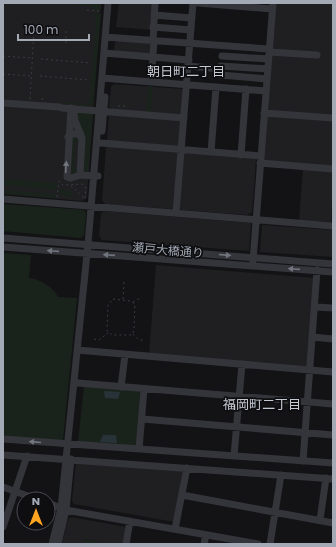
<svg xmlns="http://www.w3.org/2000/svg" width="336" height="547" viewBox="0 0 336 547" font-family="Poppins,'Noto Sans JP',sans-serif">
  <style>
    .built { fill: #1f1f22 }
    .green { fill: #1a231b }
    .water { fill: #283339 }
    .lines { fill: none; stroke-linecap: round; stroke-linejoin: round }
    .stream { stroke: #283339; stroke-width: 1.5 }
    .path { stroke: #393c41; stroke-width: 1; stroke-dasharray: 2 3; stroke-linecap: butt }
    .minor { stroke: #33353a; stroke-width: 7 }
    .oneway { fill: #71757e }
    .labels { text-anchor: middle; dominant-baseline: central; stroke-width: 3.5; stroke-linejoin: round; paint-order: stroke }
    .street-label { font-size: 12px; fill: #a3aab6; stroke: #0e0e10 }
    .neighbourhood-label { font-size: 13px; fill: #c4c9d2; stroke: #0e0e10 }
  </style>
  <rect width="100%" height="100%" fill="#131315"/>
  <path class="built" d="M3,3H101L87,197L83,201L3,194Z
    M119,3H153L152,30L116,27Z
    M277,3H333V115L270,111L268,108L275,6Z
    M118,41L151,43L152,55L114,51L115,43Z
    M114,84L182,89L184,91L182,113L180,115L112,109L109,107L111,87Z
    M109,115L180,120V145L177,147L109,142L107,139Z
    M270,115L333,121V167L263,161L267,118Z
    M109,145L177,151L179,154L175,207L172,209L105,204L102,200L106,148Z
    M186,151L254,157L256,160L252,212L247,215L182,210L179,207L183,154Z
    M303,169L333,171L331,222L299,220Z
    M104,211L251,223L249,251L102,240L99,236L101,214Z
    M262,225L333,230V257L260,252Z
    M156,265L315,278L308,365L306,367L149,354Z
    M76,463L183,470L184,472L174,522L74,504L72,501Z
    M71,517L126,527L123,544H111L85,539L83,544H62L68,519Z"/>
  <path class="green" d="M56,3H101V9H91V6Z
    M91,13L101,14L93,106L63,104V102L88,104L90,99L96,19Z
    M148,86H153L151,112H146Z
    M75,112L93,113L88,173H81L84,139Z
    M74,135L79,139L75,143L73,165L78,172L71,175L68,171L71,138Z
    M6,179L57,183L56,190L5,185Z
    M59,189L70,191L73,195L72,198L59,193Z
    M5,190L54,194L56,193V198L5,194Z
    M3,204L84,210L86,213L84,235L81,238L3,231Z
    M3,253L31,255L29,278C40,279 53,287 58,297L77,298L63,440L3,438Z
    M84,386L140,391L138,446L78,443Z
    M84,539L111,544H83Z"/>
  <path class="water" d="M104,391L120,392L118,399L105,398Z
    M103,435H116L117,443L100,442Z"/>
  <g class="lines">
    <path class="stream" d="M96,3V4"/>
    <path class="path" d="M87,10L100,11
      M66,31V43
      M3,56L33,58
      M41,59L91,63
      M3,74L32,76
      M40,76L89,80
      M30,99L34,29
      M42,100L44,95
      M118,106H126
      M71,186L84,198
      M57,197L59,181L63,185L82,184L86,188L85,199
      M113,299L130,301L135,304L134,330L132,335H112L107,331L108,305Z
      M123,299L124,281
      M133,302L142,297
      M133,334L139,340H144
      M94,339L99,340L108,333"/>
    <path class="minor" d="M198,3L272,9
      M154,15L192,18
      M153,27L191,30
      M105,37L269,49
      M153,41L155,3
      M269,52L317,55
      M104,53L189,60
      M222,56L268,59
      M188,66L221,69
      M221,66L268,69
      M221,75L267,79
      M102,78L266,91
      M151,82L154,41
      M3,103L59,107
      M62,108L184,118
      M71,108L67,177L71,178L80,175L98,176
      M74,113L75,121L81,135
      M264,113L333,118
      M102,131L105,97
      M68,137L71,134H78L82,138L80,175
      M101,143L261,156
      M211,152L216,87
      M241,155L246,89
      M260,163L333,169
      M3,199L333,226
      M176,213L193,3
      M3,238L333,264
      M3,247L333,272
      M253,261L273,3
      M315,307L333,308
      M312,337L333,339
      M77,350L333,372
      M78,383L333,404
      M121,387L125,355
      M142,419L333,435
      M3,439L333,463
      M139,449L144,389
      M3,455L333,479
      M234,456L242,364
      M303,461L317,270
      M3,487L36,499
      M182,495L333,523
      M48,503L66,510L258,544
      M320,520L326,478
      M3,527L27,456
      M175,529L187,468
      M52,544L61,508L88,244L108,3
      M58,544L66,510L71,459
      M126,544L130,521
      M204,544L206,535
      M270,544L281,475"/>
  </g>
  <defs><path id="oneway-solid" d="M-6-.8H1V-3.2L6.5 0L1 3.2V.8H-6Z"/></defs>
  <g class="oneway">
    <use href="#oneway-solid" transform="translate(66 167) rotate(-87)"/>
    <use href="#oneway-solid" transform="translate(53 251) rotate(-176)"/>
    <use href="#oneway-solid" transform="translate(109 255) rotate(-176)"/>
    <use href="#oneway-solid" transform="translate(225 255) rotate(5)"/>
    <use href="#oneway-solid" transform="translate(294 269) rotate(-176)"/>
    <use href="#oneway-solid" transform="translate(35 442) rotate(-175)"/>
  </g>
  <g class="labels">
    <g class="street-label">
      <text transform="translate(168 250) rotate(5)">瀬戸大橋通り</text>
    </g>
    <g class="neighbourhood-label">
      <text x="186" y="71">朝日町二丁目</text>
      <text x="262" y="404">福岡町二丁目</text>
    </g>
  </g>
  <rect width="336" height="547" fill="none" stroke="#a3aab6" stroke-width="8"/>
  <g transform="translate(36 511)"><circle r="19" fill="#0e0e10" stroke="#4a4c52"/>
  <path d="M0-3L7 15L0 10L-7 15Z" fill="#ffa420"/>
  <text y="-6" font-size="11" font-weight="bold" text-anchor="middle" fill="#a3aab6">N</text>
  </g>
  <path d="M18 34v6h71v-6" fill="none" stroke="#a3aab6" stroke-width="2"/>
  <text x="24" y="34" font-size="12" fill="#a3aab6" stroke="#0e0e10" stroke-width="3" paint-order="stroke">100 m</text>
</svg>
